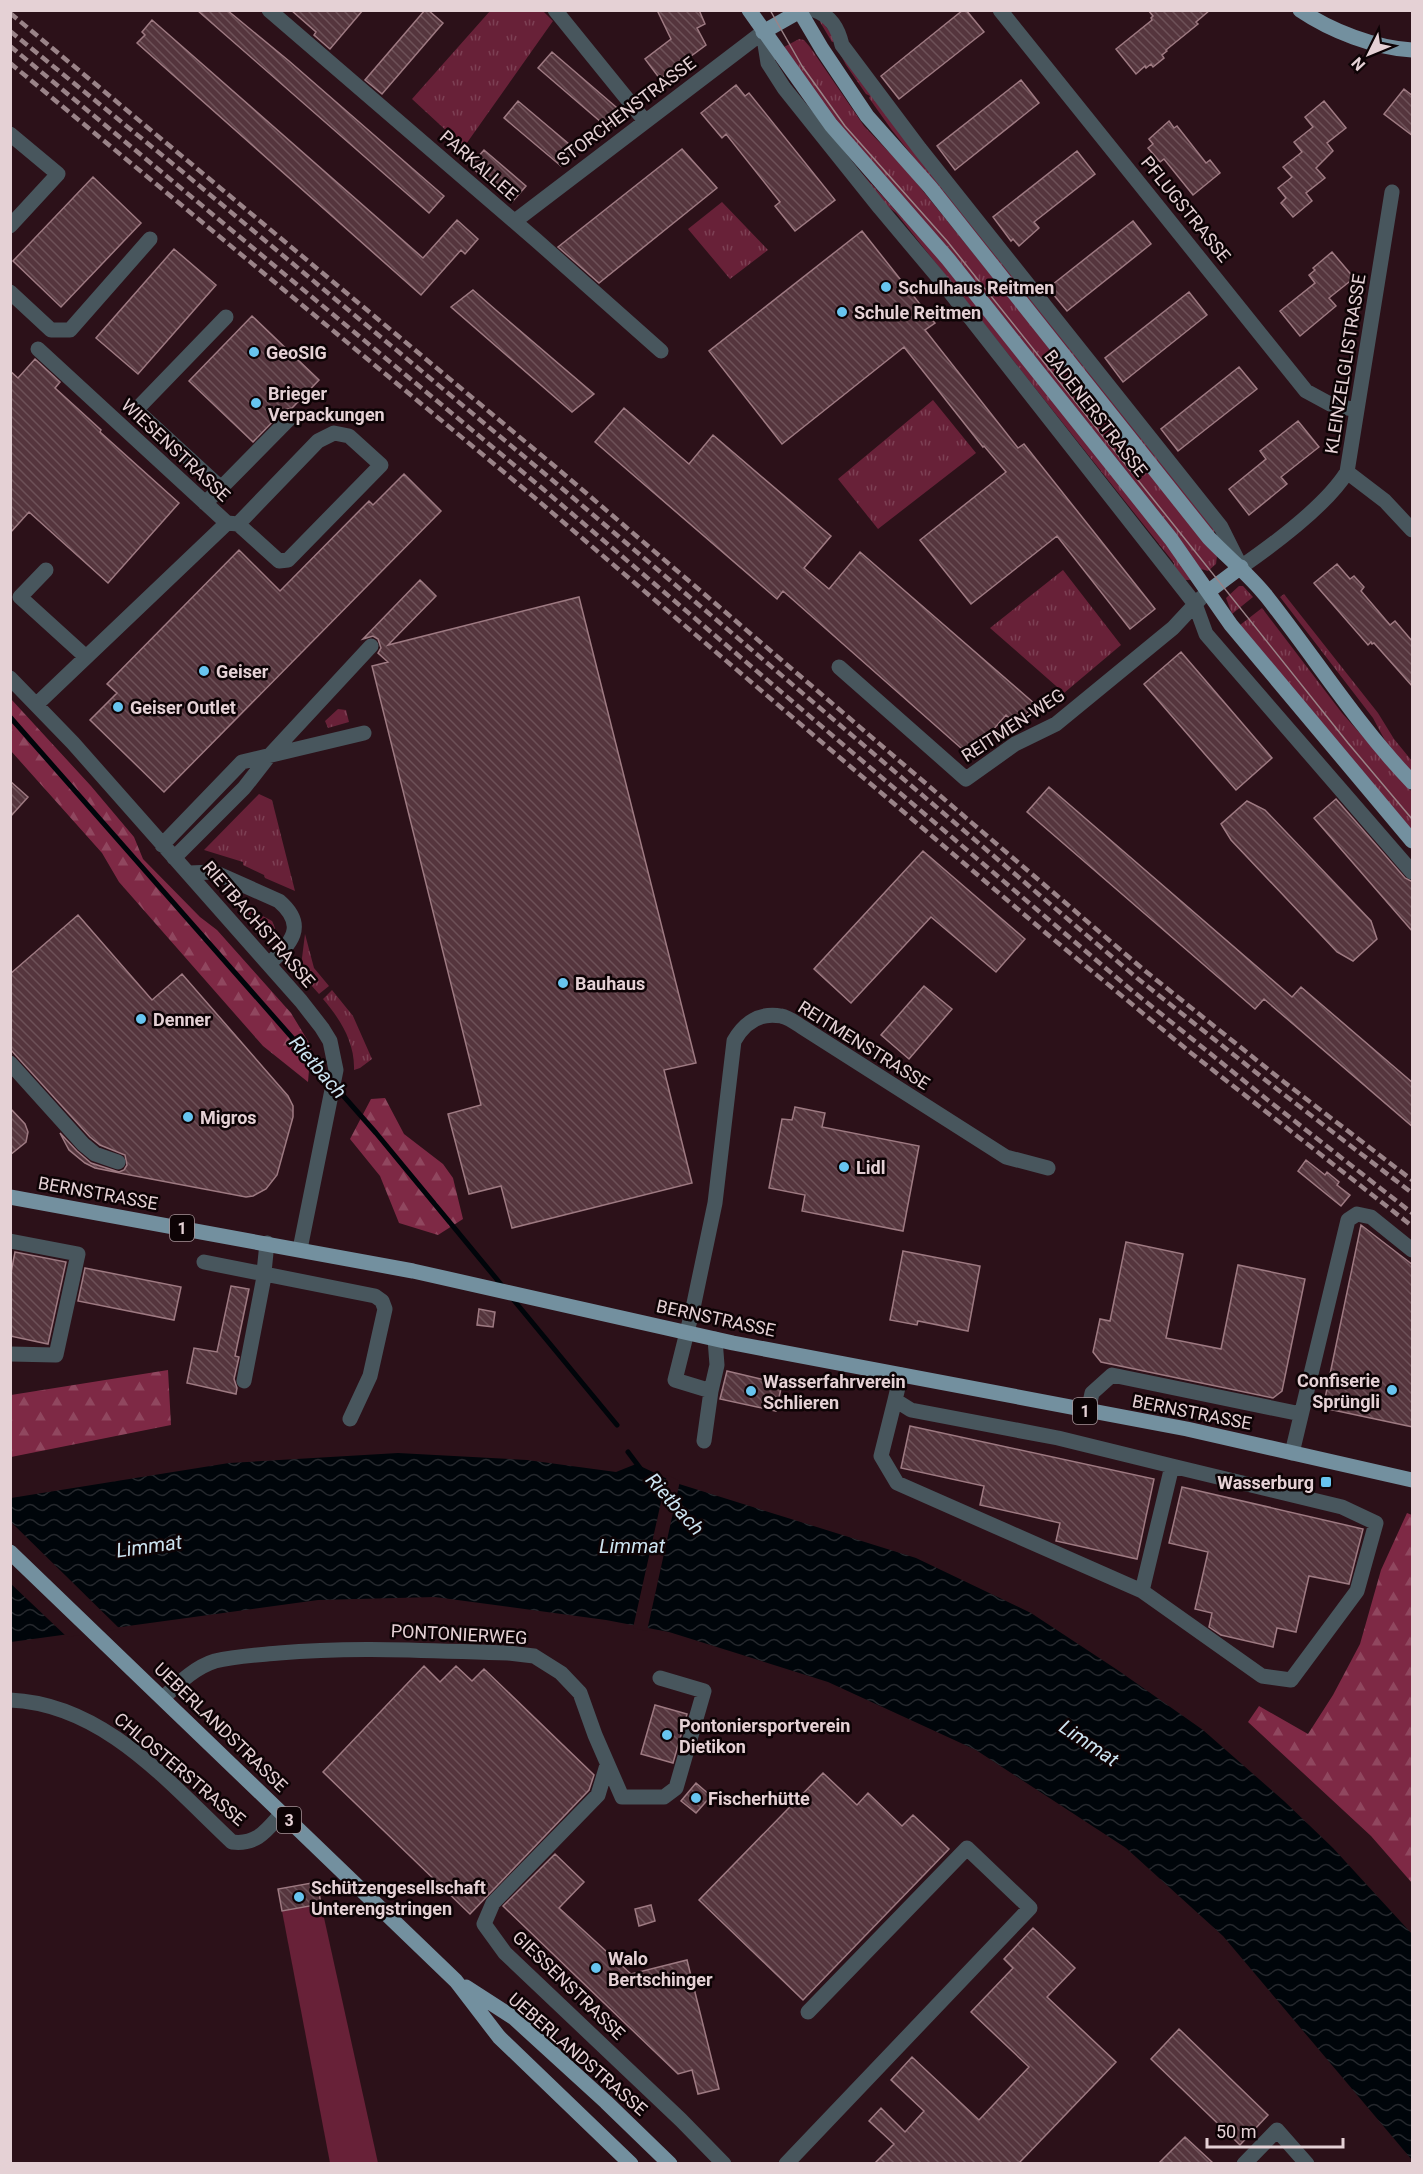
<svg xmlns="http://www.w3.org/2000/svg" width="1423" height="2174" viewBox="0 0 1423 2174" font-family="Roboto,sans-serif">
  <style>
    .grass { fill: url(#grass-tufts) }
    .forest { fill: url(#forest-firs) }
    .garden { fill: #682138 }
    .water { fill: url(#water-waves) }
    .pier { fill: #2c1119 }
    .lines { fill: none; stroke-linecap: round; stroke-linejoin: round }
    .stream { stroke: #00050a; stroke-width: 5 }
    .building { fill: url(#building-back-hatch); stroke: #9e7a82; stroke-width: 1.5 }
    .minor { stroke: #48565d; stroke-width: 15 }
    .major { stroke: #73909f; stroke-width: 15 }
    .tram { stroke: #9a8388; stroke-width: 1.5 }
    .rail { stroke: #9a8388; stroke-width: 4.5; stroke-dasharray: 9 4.5; stroke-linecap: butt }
    .poi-dot { fill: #67c4ef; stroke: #0d0305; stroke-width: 2 }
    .labels { text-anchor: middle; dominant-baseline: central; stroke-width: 5; stroke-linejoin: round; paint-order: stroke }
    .shield { fill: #0d0305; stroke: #a49397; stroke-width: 1.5 }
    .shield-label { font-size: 16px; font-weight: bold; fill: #e5d1d5 }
    .street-label { font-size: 18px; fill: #e5d1d5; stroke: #0d0305 }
    .poi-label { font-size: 18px; font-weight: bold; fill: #e5d1d5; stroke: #0d0305; text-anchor: start }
    .water-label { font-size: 20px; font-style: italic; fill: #cde4f1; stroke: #0d0305 }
  </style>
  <defs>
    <pattern id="grass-tufts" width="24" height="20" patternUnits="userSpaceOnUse" patternTransform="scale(1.5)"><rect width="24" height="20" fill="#682138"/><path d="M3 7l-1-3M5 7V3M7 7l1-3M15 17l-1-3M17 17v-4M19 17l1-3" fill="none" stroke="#7d4054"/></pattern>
    <pattern id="forest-firs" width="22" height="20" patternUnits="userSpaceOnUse" patternTransform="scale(1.5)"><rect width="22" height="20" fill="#7e2945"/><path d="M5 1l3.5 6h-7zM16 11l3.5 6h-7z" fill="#90475f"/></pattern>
    <pattern id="water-waves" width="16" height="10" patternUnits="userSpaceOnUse" patternTransform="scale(1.5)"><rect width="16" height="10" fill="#00050a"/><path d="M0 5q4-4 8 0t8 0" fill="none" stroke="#25282d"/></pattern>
    <pattern id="building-back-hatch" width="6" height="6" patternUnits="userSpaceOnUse" patternTransform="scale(1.5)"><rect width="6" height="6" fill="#55353d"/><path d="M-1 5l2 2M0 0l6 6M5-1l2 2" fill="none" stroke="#6d5158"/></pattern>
  </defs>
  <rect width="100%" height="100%" fill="#2c1119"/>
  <path class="grass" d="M490,11H543L553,21L464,147L412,99Z
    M820,19L1216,531L1213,532L1210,530L891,129L869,98L870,96L866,94L846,65L834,42H832L820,22Z
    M799,39L804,40L810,47L864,126L907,171L1217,556L1216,564L1208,571L1201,569L843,131L784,47Z
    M857,168L935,254L1168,546L1191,580H1182L1174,569V563L896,213L882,202Z
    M722,202L768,250L730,279L688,229Z
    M933,400L976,453L878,529L838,479Z
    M1063,570L1121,645L1064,693L990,628Z
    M1239,586H1243L1253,597L1232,614L1226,598Z
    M1284,594L1378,713L1394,739L1412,761V773L1388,746L1373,718L1280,597Z
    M1262,608L1342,713L1412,792V831L1240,625Z
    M338,709L346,710L349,722L328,728L325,721Z
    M259,794L272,800L295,891L265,878L264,875L243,865V862L204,850Z
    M239,903L272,921L275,928L272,935L267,934Z
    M305,934L314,968L329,986L319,994L303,976L302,958Z
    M332,990L353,1016L372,1059L360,1068L354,1070C355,1042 340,1019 323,999Z"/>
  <path class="forest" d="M11,699L91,786L134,837L143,859L200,917L217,930L291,1013L311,1046L308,1082L263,1046L119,882L102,853L11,751Z
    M385,1098L404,1134L443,1164L453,1178L463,1219L438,1235L399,1223L380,1176L350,1139L371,1099Z
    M168,1370L171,1425L11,1457V1395Z
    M1407,1513L1412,1515V1883L1371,1836L1248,1722L1259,1706L1308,1734L1333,1695L1360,1644L1381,1570Z"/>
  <path class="garden" d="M321,1904L378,2163H330L282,1911Z"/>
  <path class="water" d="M398,1453L527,1460L616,1472L636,1464L676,1483L916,1558L1031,1613L1119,1671L1203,1730L1284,1801L1333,1848L1412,1934V2160L1223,1936L1126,1848L976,1750L828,1682L669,1632L606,1620L435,1597L318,1600L11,1642V1498L229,1463Z"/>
  <path class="pier" d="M667,1475L680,1481L647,1631L633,1628Z
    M11,1522L120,1629L67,1637L10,1583Z"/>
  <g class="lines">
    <path class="stream" d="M10,717L376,1133L504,1288
      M512,1298L617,1425
      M628,1452L640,1468"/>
  </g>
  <path class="building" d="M197,10H227L289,61L444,196L429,213Z
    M291,10H363L330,49L314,35L316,32Z
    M425,10H428L443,23L382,94L365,80Z
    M657,10H699L705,24L697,28L706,45L660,79L645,59L671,39Z
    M963,10H966L984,32L899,99L881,76Z
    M1148,10H1210L1196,22L1198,24L1166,50L1167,51L1162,55L1164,58L1153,67L1151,64L1146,68L1145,66L1136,74L1116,49L1152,20L1151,18L1153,16Z
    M152,20L423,258L457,220L478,239L465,254L461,250L421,295L137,43L145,35L142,32Z
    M552,52L623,113L609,129L538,68Z
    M1021,80L1039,103L955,170L937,146Z
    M736,85L745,96L749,93L835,200L795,231L775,206L780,202L726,134L722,138L701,113Z
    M1404,89L1413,96V136L1384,114Z
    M518,101L575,149L561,166L504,118Z
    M1324,101L1346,128L1327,143L1333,151L1316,168L1325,178L1306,193L1312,201L1293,217L1281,203L1286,198L1278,188L1292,177L1283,167L1302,152L1294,142L1313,127L1305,117Z
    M1169,121L1174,128L1177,126L1206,163L1210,160L1220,173L1193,195L1164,159L1160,162L1148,148L1153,144L1149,139Z
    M682,149L717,188L599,283L558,247Z
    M484,150L526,186L512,202L470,166Z
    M1077,151L1095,174L1034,222L1039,228L1019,246L1013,239L1011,241L993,217Z
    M93,177L141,223L61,307L13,261Z
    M1133,221L1151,244L1067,311L1048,288Z
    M862,231L935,323L925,330L1018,448L1024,444L1155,609L1130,629L1057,536L971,604L920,540L1006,472L984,446L983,447L904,347L782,444L709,351Z
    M174,249L216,285L138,374L96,338Z
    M1332,252L1354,278L1329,298L1336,306L1300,336L1280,311L1315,283L1309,275L1315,270L1313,268Z
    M473,290L497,311L594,394L572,412L451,307Z
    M1189,292L1207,315L1123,382L1105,358Z
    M252,316L319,380L292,408L284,410L253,442L189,381Z
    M35,359L60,382L55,388L101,430L100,432L179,503L108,583L29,512L10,533V371L18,378Z
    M1239,367L1257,389L1178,451L1161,429Z
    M624,408L689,464L713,435L831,536L804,568L829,589L860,552L1035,704L1017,725L1006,715L970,756L783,591L777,599L595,442Z
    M1298,421L1319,447L1281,477L1287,484L1249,515L1229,489L1266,459L1260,451Z
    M404,474L441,511L164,792L90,720L117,693L107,684L239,550L280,591L369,501L373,505Z
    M1337,564L1350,579L1354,576L1364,587L1361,591L1390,625L1395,621L1413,642V687L1374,643L1372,644L1371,642L1368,645L1314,583Z
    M420,580L436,596L388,645L579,597L696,1063L664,1070L692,1183L512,1228L501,1186L469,1194L448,1114L481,1105L372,666L388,662L378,653L381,648L378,639L373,636L363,639Z
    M1181,652L1272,758L1236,790L1144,684Z
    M10,781L28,797L10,817Z
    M1049,787L1292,997L1301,987L1413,1083V1127L1264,999L1255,1009L1027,812Z
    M1336,799L1405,878L1413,882V932L1314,818Z
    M1247,801L1265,810L1371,921L1377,939L1353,961L1337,952L1231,840L1221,824Z
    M923,851L1025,939L996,972L931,917L851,1003L814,969Z
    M78,915L152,1000L182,974L288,1096L293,1106V1117L277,1175L266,1189L253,1196L246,1197L130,1175L95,1168L85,1163L69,1150L60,1133L77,1151L91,1163L119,1172L124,1170L127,1165L125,1155L100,1145L90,1137L10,1049V974Z
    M924,986L952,1009L909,1059L881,1035Z
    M795,1107L825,1113L822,1127L919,1146L903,1231L802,1211L805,1195L769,1188L782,1119L792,1120Z
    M10,1108L25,1124L28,1132L26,1142L10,1155Z
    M1306,1160L1325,1175L1327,1172L1339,1182L1337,1185L1350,1195L1341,1206L1298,1171Z
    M1361,1225L1413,1265V1427L1323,1408Z
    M1126,1242L1183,1254L1166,1338L1221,1349L1238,1265L1305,1279L1282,1391L1273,1398L1101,1362L1093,1352L1100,1319L1110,1321Z
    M903,1251L980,1266L968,1331L918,1321L917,1325L890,1320Z
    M15,1252L66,1262L48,1344L10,1336V1278Z
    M85,1268L181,1287L174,1320L78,1301Z
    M231,1286L249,1289L235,1356L239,1357L234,1379L237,1388L236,1394L187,1383L194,1348L217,1352Z
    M479,1309L495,1312L493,1327L477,1325Z
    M727,1371L782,1384L776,1411L720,1399Z
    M910,1426L1154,1479L1137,1559L1056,1541L1060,1523L980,1505L984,1486L901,1468Z
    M1182,1487L1363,1529L1349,1584L1309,1576L1296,1632L1277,1628L1273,1647L1221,1635L1209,1627L1212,1613L1195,1609L1208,1552L1169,1543Z
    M424,1666L440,1682L456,1666L472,1681L484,1669L594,1775L589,1790L470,1914L323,1772Z
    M655,1705L687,1714L673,1763L641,1754Z
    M823,1773L857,1805L868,1793L902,1826L913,1815L949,1849L803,2000L699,1900Z
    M696,1783L711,1796L696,1813L681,1801Z
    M555,1854L584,1882L559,1908L631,1974L687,1960L719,2089L698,2094L692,2070L678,2074L503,1906Z
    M317,1882L321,1904L282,1911L278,1889Z
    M651,1905L655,1921L639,1926L635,1909Z
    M1033,1928L1075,1968L1047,1997L1116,2062L1019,2163H875L894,2144L869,2121L881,2108L905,2132L924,2111L891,2080L912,2057L979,2120L1029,2067L971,2012L1013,1968L1004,1959Z
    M1179,2029L1268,2115L1240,2145L1151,2059Z
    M1185,2137L1213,2163H1159Z"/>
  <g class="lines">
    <path class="minor" d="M269,10L536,240L661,351
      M555,10L645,121
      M814,10C831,16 838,28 842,45L920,149L1221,527L1241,567C1274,544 1326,506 1347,472L1392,192
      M1000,10L1306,391L1330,404L1356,410
      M10,134L58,174L10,226
      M515,221L763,32L768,63L784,88L880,208L943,283L1195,604L1206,634L1412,872
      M10,292L51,330H70L150,239
      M1347,472L1385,501L1412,530
      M221,488L291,417
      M205,503L221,488L136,410L226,317
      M227,523L238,524L279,561L288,560L381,465L349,436L334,433L318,441L238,524
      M46,570L20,597L86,657
      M839,667L966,779L1015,744L1056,724L1173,628L1201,598
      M10,678L73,743L301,1001L322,1028L330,1041L336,1070L300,1249
      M37,704L227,523L38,349
      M162,845L242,762L364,733
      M174,858L244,788L269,756L371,646
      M189,873L214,872L279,901C308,926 291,943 269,964
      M10,1063L83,1144L95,1154L118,1162
      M10,1241L78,1254L56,1355L10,1354
      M204,1262L375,1296L382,1301L385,1309L370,1376L350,1419
      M244,1381L263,1282L267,1243
      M711,1391L675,1380L693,1308L715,1203L734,1041C744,1023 760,1012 781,1016C788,1017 796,1023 802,1027L1006,1157L1048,1168
      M895,1400L881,1456L897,1483L1142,1591L1262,1676L1291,1680L1357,1591L1376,1523L1342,1507L1172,1466L1058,1438L911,1410L895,1400L901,1375
      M1088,1412L1092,1393L1112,1375L1301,1414
      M704,1441L711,1391L717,1365L715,1339
      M1292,1453L1348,1220L1357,1214L1371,1217L1412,1250
      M1142,1591L1172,1466
      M163,1698C178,1684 195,1667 215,1661C235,1656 258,1655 279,1653C355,1646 432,1651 508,1653L534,1656L561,1673L580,1693L595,1735L622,1797H664L676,1788L704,1691L660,1678
      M10,1700C104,1704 168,1782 232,1842C257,1845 266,1831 282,1813
      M607,1765L598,1795L493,1903L484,1924L505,1953L681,2120L724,2164
      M786,2164L1030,1908L967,1848L808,2012
      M1244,2164L1277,2130L1307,2164"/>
    <path class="major" d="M749,10L831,125L948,259L1171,539L1231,625L1412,841
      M799,10L822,49L867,116L930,187L1209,538C1228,558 1250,575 1267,597C1316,659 1358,726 1412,782
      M1300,10C1331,31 1375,48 1412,50
      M763,32L800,11
      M1209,591L1241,567
      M10,1197L413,1271L733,1343L1187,1429L1412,1480
      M10,1552L456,1981L499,2037L631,2164
      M466,1987L514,2018L606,2102L670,2164"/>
    <path class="tram" d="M770,10L802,66L845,126L947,241L1348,743L1412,819"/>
    <path class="rail" d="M10,13L558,469L1144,970L1284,1082L1412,1180
      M10,31L184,173L551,479L1137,978L1278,1090L1412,1193
      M10,46L543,489L1129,988L1269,1101L1412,1213
      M10,63L535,498L1047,934L1191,1053L1412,1226"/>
  </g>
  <g class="poi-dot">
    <circle cx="886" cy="287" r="6"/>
    <circle cx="842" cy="312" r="6"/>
    <circle cx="254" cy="352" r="6"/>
    <circle cx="256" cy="403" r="6"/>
    <circle cx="204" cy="671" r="6"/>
    <circle cx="118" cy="707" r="6"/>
    <circle cx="563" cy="983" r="6"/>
    <circle cx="141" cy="1019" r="6"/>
    <circle cx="188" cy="1117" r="6"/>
    <circle cx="844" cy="1167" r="6"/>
    <circle cx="1392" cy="1390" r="6"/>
    <circle cx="751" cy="1391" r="6"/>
    <rect x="1320" y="1476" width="12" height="12" rx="3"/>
    <circle cx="667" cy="1735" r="6"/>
    <circle cx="696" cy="1798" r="6"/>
    <circle cx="299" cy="1897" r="6"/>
    <circle cx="596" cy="1968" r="6"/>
  </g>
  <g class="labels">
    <g class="shield">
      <rect x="170" y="1215" width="24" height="26" rx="4.5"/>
      <rect x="1073" y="1398" width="24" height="26" rx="4.5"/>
      <rect x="277" y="1807" width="24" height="26" rx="4.5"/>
    </g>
    <g class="shield-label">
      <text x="182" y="1228">1</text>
      <text x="1085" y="1411">1</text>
      <text x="289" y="1820">3</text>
    </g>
    <g class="street-label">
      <text transform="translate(626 111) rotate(-37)">STORCHENSTRASSE</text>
      <text transform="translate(479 165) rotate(41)">PARKALLEE</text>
      <text transform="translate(1186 209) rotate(51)">PFLUGSTRASSE</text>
      <text transform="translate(1345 364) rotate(-81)">KLEINZELGLISTRASSE</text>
      <text transform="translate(1096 413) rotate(52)">BADENERSTRASSE</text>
      <text transform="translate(176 450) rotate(43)">WIESENSTRASSE</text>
      <text transform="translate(1013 725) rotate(-33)">REITMEN-WEG</text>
      <text transform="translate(259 924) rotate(49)">RIETBACHSTRASSE</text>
      <text transform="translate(864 1045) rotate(32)">REITMENSTRASSE</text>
      <text transform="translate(98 1193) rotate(10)">BERNSTRASSE</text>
      <text transform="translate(716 1318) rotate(12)">BERNSTRASSE</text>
      <text transform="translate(1192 1412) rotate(11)">BERNSTRASSE</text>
      <text transform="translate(459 1634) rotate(3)">PONTONIERWEG</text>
      <text transform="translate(221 1727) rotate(44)">UEBERLANDSTRASSE</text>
      <text transform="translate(180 1769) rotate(40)">CHLOSTERSTRASSE</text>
      <text transform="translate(569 1985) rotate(44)">GIESSENSTRASSE</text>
      <text transform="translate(578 2054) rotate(41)">UEBERLANDSTRASSE</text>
    </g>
    <g class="poi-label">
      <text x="898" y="287">Schulhaus Reitmen</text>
      <text x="854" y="312">Schule Reitmen</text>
      <text x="266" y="352">GeoSIG</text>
      <text x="268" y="393">Brieger<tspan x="268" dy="21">Verpackungen</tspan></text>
      <text x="216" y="671">Geiser</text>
      <text x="130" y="707">Geiser Outlet</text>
      <text x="575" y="983">Bauhaus</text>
      <text x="153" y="1019">Denner</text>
      <text x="200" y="1117">Migros</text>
      <text x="856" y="1167">Lidl</text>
      <text x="1380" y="1380" text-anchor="end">Confiserie<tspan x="1380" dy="21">Sprüngli</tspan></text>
      <text x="763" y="1381">Wasserfahrverein<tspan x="763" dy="21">Schlieren</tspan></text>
      <text x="1314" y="1482" text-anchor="end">Wasserburg</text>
      <text x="679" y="1725">Pontoniersportverein<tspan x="679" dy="21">Dietikon</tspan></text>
      <text x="708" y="1798">Fischerhütte</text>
      <text x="311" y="1887">Schützengesellschaft<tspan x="311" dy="21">Unterengstringen</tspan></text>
      <text x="608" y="1958">Walo<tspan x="608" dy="21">Bertschinger</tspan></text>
    </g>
    <g class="water-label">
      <text transform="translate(318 1067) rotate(49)">Rietbach</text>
      <text transform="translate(675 1504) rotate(48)">Rietbach</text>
      <text transform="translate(149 1546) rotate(-8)">Limmat</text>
      <text x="632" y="1546">Limmat</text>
      <text transform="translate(1089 1743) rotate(34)">Limmat</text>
    </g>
  </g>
  <rect width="1423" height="2174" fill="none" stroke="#e5d1d5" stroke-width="24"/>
  <g transform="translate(1369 54) rotate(227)" stroke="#0d0305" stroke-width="4.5" paint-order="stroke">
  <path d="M0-4.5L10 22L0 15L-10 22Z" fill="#e5d1d5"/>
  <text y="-9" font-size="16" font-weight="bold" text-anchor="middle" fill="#e5d1d5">N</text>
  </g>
  <path d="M1207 2138v9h136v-9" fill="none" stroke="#e5d1d5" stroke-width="3"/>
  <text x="1216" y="2138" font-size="18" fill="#e5d1d5" stroke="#0d0305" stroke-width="4.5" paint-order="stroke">50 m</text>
</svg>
